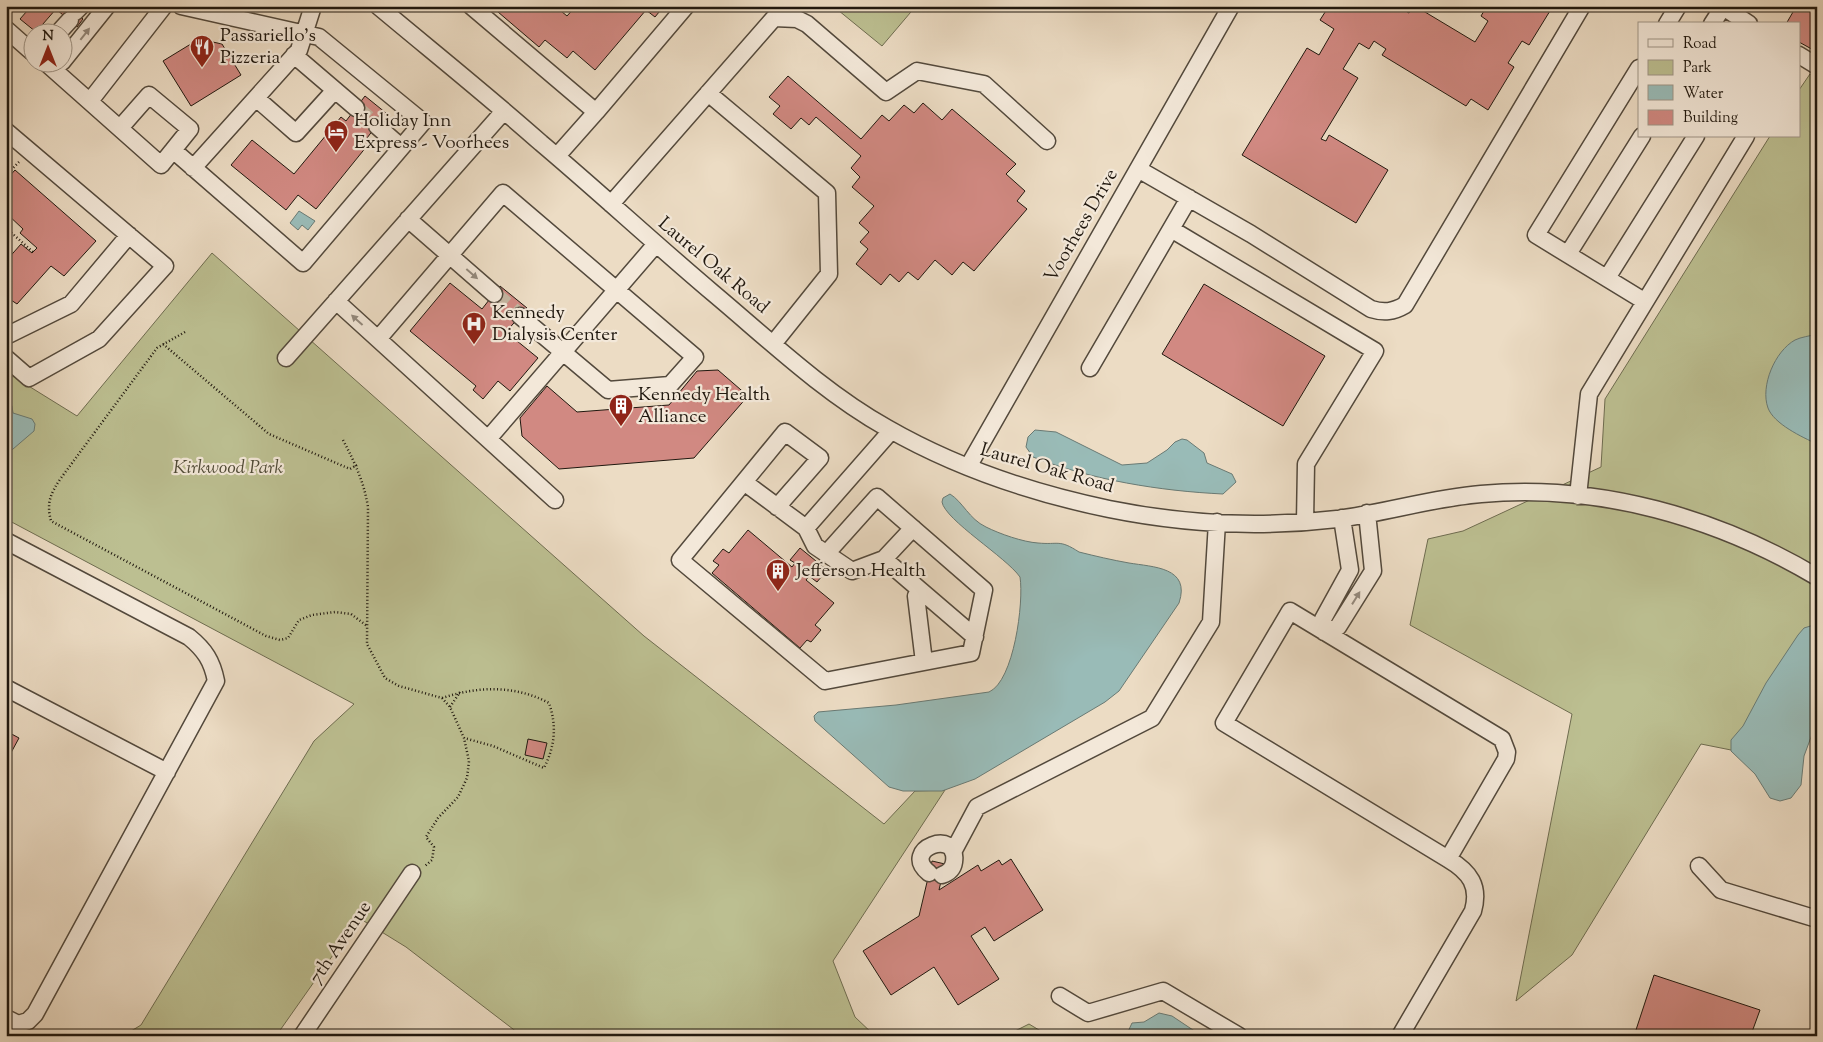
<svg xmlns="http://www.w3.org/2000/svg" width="1823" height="1042" viewBox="0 0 1823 1042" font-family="'Sorts Mill Goudy',serif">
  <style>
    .green { fill: #bcbf91; stroke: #6e6c50 }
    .water { fill: #99bbb7; stroke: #697a74 }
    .building { fill: #d18982; stroke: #20180f }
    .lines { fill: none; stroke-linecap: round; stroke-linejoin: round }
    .minor-tunnel { stroke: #c3b5a0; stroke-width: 16; stroke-dasharray: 16 8; stroke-linecap: butt }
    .minor-casing { stroke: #53493c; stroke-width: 19 }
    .path { stroke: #20180f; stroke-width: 2.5; stroke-dasharray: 1 2.5; stroke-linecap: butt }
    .minor { stroke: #f3e8d9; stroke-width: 16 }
    .oneway { fill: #948a7e }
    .labels { text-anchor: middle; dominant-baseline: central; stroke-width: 4.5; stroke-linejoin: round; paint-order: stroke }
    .poi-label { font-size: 19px; fill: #20180f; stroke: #f3e8d9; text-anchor: start }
    .street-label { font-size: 19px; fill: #20180f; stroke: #f3e8d9 }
    .park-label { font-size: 19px; font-style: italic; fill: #4f4a36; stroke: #f3e8d9 }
  </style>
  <rect width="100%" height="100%" fill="#ecdcc4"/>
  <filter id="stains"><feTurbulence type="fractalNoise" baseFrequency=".004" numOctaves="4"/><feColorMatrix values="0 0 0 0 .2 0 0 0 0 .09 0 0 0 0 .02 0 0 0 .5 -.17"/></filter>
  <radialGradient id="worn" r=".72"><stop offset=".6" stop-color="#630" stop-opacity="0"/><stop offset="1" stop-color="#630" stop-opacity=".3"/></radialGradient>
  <path class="green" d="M833,6H916L882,46Z
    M1810,74L1817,78V636L1731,750L1701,744L1572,955L1516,1001L1572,714L1410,625L1428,539L1463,531L1601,467L1605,399L1770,136H1799V90Z
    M212,253L644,636L884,824L915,791L945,790L833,961L855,1017L875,1036H522L406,947L359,918L276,1036H123L141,1025L314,741L354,704L6,519V372L77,416Z
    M1029,1024L1049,1036H1005Z"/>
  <path class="water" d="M299,211L315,221L308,230L302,225L298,230L290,223Z
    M1817,334V444C1802,437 1774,424 1768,408C1760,386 1775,351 1795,340C1801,337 1810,336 1817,334Z
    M6,398L12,406L13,413L32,419L35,424L34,431L6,455Z
    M1035,430L1056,432L1122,465L1147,463L1167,450L1175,442L1182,439L1187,440L1204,453L1207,463L1232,474L1236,482L1223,494C1160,491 1092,480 1033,457L1026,447L1028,437Z
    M950,494C963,502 969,519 986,527C1000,534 1023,542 1038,543C1059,545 1059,539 1079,552C1095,556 1112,560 1129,563C1153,567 1191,567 1179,603L1119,691L1105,702L975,779L942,791H903L889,787L815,721L814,716L818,712L896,705L989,692C1014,681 1024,602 1020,577C1006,557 945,520 942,502L943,498Z
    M1817,624V721L1804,756L1801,785L1791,798L1780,801L1770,798L1755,774L1731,751V740L1743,726L1766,683L1798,635L1804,628Z
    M1159,1013L1172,1016L1202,1036H1126L1132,1023L1144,1022Z"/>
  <path class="building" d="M21,6H68L83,19L77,27L56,9L36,32L20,19L27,11Z
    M491,6H555L567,16L576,6H664L655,17L646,10L595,70L573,51L567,58L545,40L539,47Z
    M1329,6H1397L1409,13L1413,6H1415L1475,42L1488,21L1481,16L1487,6H1553L1529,45L1522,41L1508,63L1514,67L1488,110L1471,99L1466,106L1382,55L1386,49L1374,41L1369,49L1359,43L1343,69L1358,78L1321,139L1326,141L1329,135L1388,170L1356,223L1242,155L1307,48L1319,55L1334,29L1320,20Z
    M1783,6H1817V52L1799,42V24H1786L1793,12Z
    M199,39L222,44L241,75L191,106L163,61Z
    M788,76L861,139L882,115L889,121L904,105L914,113L923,103L942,120L952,109L1016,164L1006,174L1025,191L1017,201L1027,209L974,271L963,262L952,275L935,260L918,280L908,272L899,282L890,274L881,285L856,264L868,249L860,242L869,232L859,223L874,206L852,187L860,177L851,168L861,156L816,117L809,125L801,118L791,129L773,114L780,106L769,97Z
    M365,96L386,113L367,138L371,141L316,209L298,195L286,210L231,165L252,140L294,174L341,117L346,121Z
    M15,170L96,241L64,276L51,266L17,304L11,300L6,305V261L21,244L32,253L37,248L20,233L23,229L6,213V180Z
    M450,283L482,309L500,286L527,308L506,332L538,358L510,391L498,381L483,399L473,390L476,386L410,331Z
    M1204,284L1325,356L1283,426L1162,354Z
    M718,370L748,396L694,458L559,469L522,436L520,418L547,386L577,412L669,405L697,371Z
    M748,530L792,567L795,563L790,560L800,548L827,570L817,582L809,576L806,580L834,603L815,625L821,630L811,642L807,640L800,648L712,573L719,565L713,561L723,549L729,553Z
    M6,731L19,738L6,762Z
    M528,739L547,743L543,759L525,755Z
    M1011,859L1043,910L994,941L985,927L971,936L999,979L958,1005L934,967L891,995L863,951L919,916L932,861L945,864L939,890L978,865L981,871L999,860L1002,865Z
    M1654,975L1760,1010L1752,1032L1763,1036H1634Z"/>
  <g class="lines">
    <path class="minor-tunnel" d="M356,108L377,126
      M494,294L520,316"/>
    <defs>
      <path id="minor" d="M378,6C433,52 488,96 541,143C599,192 655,244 713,293C769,340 823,392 887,428C955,467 1032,493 1109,509C1183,524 1262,528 1337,519C1385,513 1432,498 1481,494C1598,483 1718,518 1817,577
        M471,6L596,112L686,6
        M1722,6L1749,24
        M75,12L81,6
        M1667,24L1678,6
        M1712,24L1723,7
        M6,29L32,52
        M59,32L70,20
        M294,55L356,108
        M1799,55L1817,66
        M45,62L161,165L190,129L149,95L120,128
        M62,62L107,6
        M1639,68L1536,235L1644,301
        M708,93L827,193L829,274L773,344
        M256,98L296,133L335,90
        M90,101L164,6
        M377,126L401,147
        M6,131L165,266L99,339L29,378L6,358
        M173,150L303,263L423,122L319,37L181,6
        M557,156L596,112
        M193,168L299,50L313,6
        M1138,169L1251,234L1371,309C1384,313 1393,312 1405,305L1582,6
        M611,204L774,18L797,19L807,24L886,92L917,71L984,84L1047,141
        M408,219L494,294
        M1171,229L1375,351L1306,464L1305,522
        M1568,254L1642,136
        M1607,278L1696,136
        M336,301L555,500
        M6,336L71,304L129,235
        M378,339L503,193L695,357L670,385L608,390L520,316
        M286,358L504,111
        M1090,368L1189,198
        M488,439L656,244
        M968,467L1231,6
        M744,482L806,528L815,546L852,571L884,559L975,637
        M1578,496L1589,394L1746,136
        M777,507L820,458L785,432L680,560L825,681L971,653L984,590L877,497L826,554
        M1342,518L1350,570L1323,619L1324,632L1338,627L1373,571L1367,513
        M806,528L891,431
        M6,541L189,637C205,650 212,661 216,681L35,1014L28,1021L18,1024L6,1018
        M884,559L913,528
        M920,590L916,596L924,662
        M6,688L167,772
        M953,852L977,807L1152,718L1211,622L1217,522
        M1699,866L1721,890L1817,919
        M929,873C899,849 959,827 954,862C953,869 948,873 942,875
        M1060,996L1088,1013L1163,991L1239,1036
        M302,1036L412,873
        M1400,1036L1473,911C1480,886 1470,872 1448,859L1224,723L1290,611L1502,739L1507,752L1506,759L1448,859"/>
    </defs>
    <use href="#minor" class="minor-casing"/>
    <path class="path" d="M6,175L19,162
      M6,228L33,252
      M6,242L13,234
      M185,332L157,348L61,478C51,493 46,502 51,521L266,636L280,640L288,638L299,620L312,615L335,612L351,614L367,626
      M163,344L269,434L350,469L357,465
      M343,440C355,463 364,482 368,507L367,644L385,678L399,686L442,698L450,707L464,738L469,761L467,778L458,797L438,818L426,837L434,847L432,860L425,866
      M442,698C479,686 515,685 549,703C557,726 555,746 544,768L493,746L464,738
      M450,707L460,692"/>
    <use href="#minor" class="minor"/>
  </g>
  <defs><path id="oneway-solid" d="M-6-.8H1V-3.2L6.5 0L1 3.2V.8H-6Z" transform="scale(1.25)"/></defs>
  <g class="oneway">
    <use href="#oneway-solid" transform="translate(85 34) rotate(-52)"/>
    <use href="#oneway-solid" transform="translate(472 274) rotate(41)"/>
    <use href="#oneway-solid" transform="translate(357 320) rotate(-138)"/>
    <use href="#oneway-solid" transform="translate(1356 598) rotate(-58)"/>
  </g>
  <defs>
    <symbol id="restaurant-pin" viewBox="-11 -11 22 30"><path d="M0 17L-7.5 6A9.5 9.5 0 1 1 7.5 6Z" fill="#8f2418" stroke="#f3e8d9"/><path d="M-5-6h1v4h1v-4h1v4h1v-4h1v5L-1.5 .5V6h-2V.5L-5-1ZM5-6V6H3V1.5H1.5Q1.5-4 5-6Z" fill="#fff"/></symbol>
    <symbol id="hotel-pin" viewBox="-11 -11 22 30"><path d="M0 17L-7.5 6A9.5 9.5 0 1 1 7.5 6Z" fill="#8f2418" stroke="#f3e8d9"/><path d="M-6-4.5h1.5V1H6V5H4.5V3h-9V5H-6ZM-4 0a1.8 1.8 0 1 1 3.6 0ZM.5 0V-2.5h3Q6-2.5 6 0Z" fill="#fff"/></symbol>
    <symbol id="hospital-pin" viewBox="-11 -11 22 30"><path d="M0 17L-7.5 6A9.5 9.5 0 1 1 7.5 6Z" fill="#8f2418" stroke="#f3e8d9"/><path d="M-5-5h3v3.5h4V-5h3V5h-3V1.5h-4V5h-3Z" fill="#fff"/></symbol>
    <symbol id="building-pin" viewBox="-11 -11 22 30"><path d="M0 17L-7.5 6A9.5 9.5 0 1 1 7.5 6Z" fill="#8f2418" stroke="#f3e8d9"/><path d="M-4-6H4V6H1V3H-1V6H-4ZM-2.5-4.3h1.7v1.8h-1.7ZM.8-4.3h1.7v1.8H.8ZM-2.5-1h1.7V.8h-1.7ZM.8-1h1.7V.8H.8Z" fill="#fff"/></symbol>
  </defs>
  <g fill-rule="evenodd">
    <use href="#restaurant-pin" x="188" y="33" width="28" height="38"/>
    <use href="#hotel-pin" x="322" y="118" width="28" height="38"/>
    <use href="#hospital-pin" x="460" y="310" width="28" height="38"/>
    <use href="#building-pin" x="607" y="392" width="28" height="38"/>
    <use href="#building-pin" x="764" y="557" width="28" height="38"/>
  </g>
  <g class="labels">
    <g class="poi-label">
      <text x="220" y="36">Passariello's<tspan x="220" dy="22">Pizzeria</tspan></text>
      <text x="354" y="121">Holiday Inn<tspan x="354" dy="22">Express - Voorhees</tspan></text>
      <text x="492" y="313">Kennedy<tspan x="492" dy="22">Dialysis Center</tspan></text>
      <text x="638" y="395">Kennedy Health<tspan x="638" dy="22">Alliance</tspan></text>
      <text x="796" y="571">Jefferson Health</text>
    </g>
    <g class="street-label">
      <text transform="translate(1082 226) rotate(-60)">Voorhees Drive</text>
      <text transform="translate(713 266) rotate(40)">Laurel Oak Road</text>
      <text transform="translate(1047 469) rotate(16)">Laurel Oak Road</text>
      <text transform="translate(341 943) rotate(-56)">7th Avenue</text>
    </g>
    <g class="park-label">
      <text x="228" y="468">Kirkwood Park</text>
    </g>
  </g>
  <rect width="1823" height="1042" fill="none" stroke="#ecdcc4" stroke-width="25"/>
  <rect x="8" y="8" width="1808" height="1027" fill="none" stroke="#20180f" stroke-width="2.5"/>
  <rect x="12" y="12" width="1798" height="1017" fill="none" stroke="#20180f"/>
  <rect x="1638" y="22" width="162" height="115" fill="#f3e8d9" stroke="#9f9588"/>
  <rect x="1648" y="39" width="25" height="8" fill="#f3e8d9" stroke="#9f9588"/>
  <text x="1683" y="48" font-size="15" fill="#20180f">Road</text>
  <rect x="1648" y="60" width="25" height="15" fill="#bcbf91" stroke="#9f9588"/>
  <text x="1683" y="72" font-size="15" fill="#20180f">Park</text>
  <rect x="1648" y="85" width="25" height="15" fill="#99bbb7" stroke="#9f9588"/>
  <text x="1683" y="98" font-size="15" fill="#20180f">Water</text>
  <rect x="1648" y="110" width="25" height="15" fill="#d18982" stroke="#9f9588"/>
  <text x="1683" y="122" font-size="15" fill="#20180f">Building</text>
  <g transform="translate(48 48)"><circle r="24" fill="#f3e8d9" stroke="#9f9588"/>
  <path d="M0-4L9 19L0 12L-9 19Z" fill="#8f2418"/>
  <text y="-8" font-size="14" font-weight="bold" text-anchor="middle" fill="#20180f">N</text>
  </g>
  <rect width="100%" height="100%" filter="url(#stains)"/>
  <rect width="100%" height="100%" fill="url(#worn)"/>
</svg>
